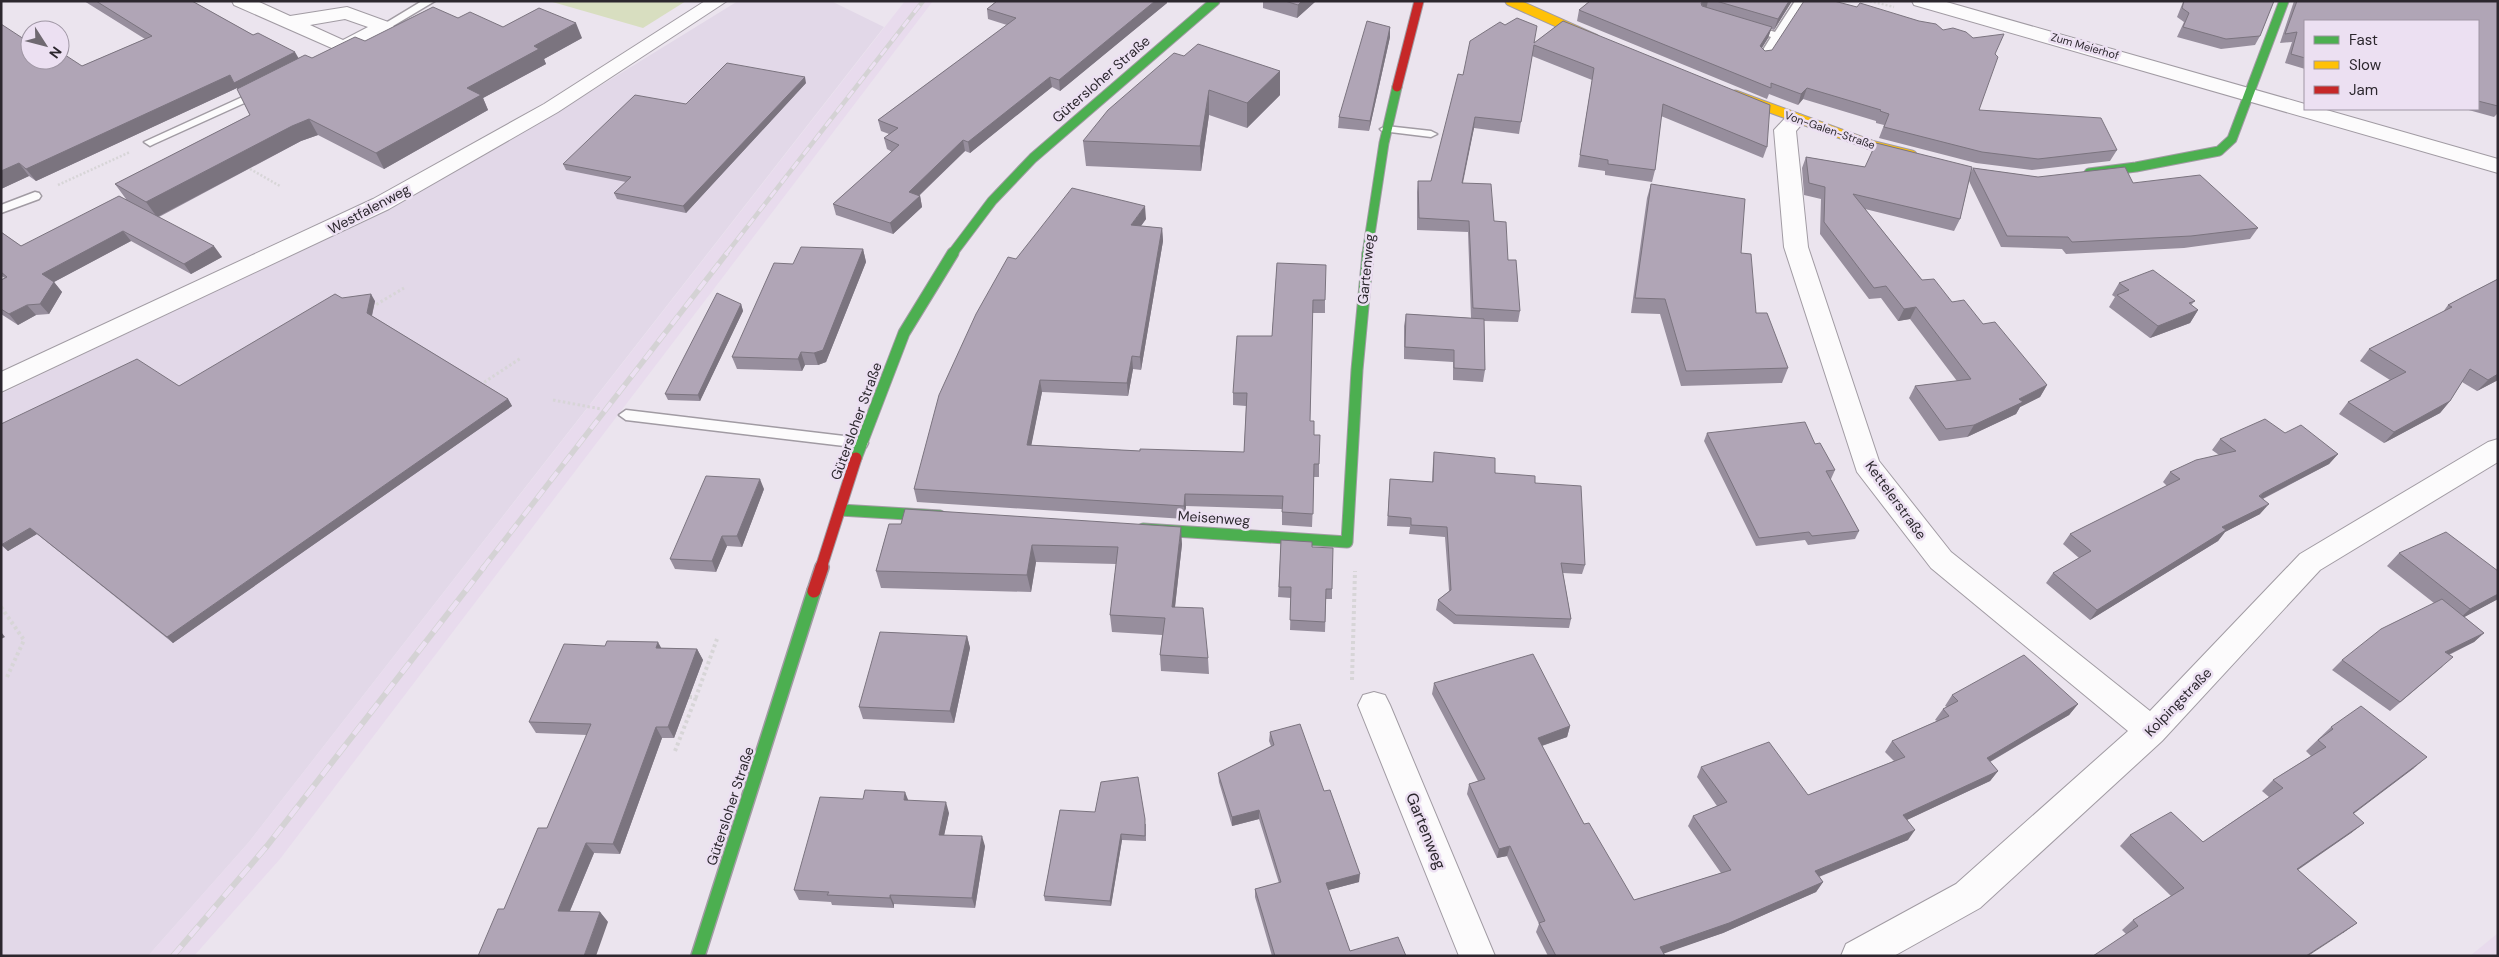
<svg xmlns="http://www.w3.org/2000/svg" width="2499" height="957" viewBox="0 0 2499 957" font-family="'DM Sans',sans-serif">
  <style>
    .commercial { fill: #e2d8e8 }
    .built { fill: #e8dbed }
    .green { fill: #d8dec0 }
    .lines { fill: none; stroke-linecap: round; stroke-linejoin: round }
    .lane-casing { stroke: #a19ba3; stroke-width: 3 }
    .street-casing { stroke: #a19ba3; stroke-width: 2 }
    .fast-far2-casing { stroke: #a19ba3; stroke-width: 11 }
    .fast-far1-casing { stroke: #a19ba3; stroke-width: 13 }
    .fast-casing { stroke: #a19ba3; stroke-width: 16 }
    .slow-casing { stroke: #a19ba3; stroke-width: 11 }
    .jam-far2-casing { stroke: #a19ba3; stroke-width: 11 }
    .jam-far1-casing { stroke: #a19ba3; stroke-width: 13 }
    .jam-casing { stroke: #a19ba3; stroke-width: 16 }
    .path-far2 { stroke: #d7d5d7; stroke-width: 2.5; stroke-dasharray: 2 2; stroke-linecap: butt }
    .path-far1 { stroke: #d7d5d7; stroke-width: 3; stroke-dasharray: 2.5 2.5; stroke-linecap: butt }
    .path { stroke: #d7d5d7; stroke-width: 4; stroke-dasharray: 3 3; stroke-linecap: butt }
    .lane { fill: #fcfbfc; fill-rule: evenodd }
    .street { fill: #fcfbfc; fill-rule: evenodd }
    .fast-far2 { stroke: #4caf50; stroke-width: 9 }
    .fast-far1 { stroke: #4caf50; stroke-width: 11 }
    .fast { stroke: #4caf50; stroke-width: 13 }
    .slow { stroke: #ffc107; stroke-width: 9 }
    .jam-far2 { stroke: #c62828; stroke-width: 9 }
    .jam-far1 { stroke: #c62828; stroke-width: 11 }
    .jam { stroke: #c62828; stroke-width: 13 }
    .rail-far2-casing { stroke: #d4d2d4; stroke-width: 4.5 }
    .rail-far1-casing { stroke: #d4d2d4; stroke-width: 5.5 }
    .rail-casing { stroke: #d4d2d4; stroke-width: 6 }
    .rail-far2 { stroke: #ece0f2; stroke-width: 3; stroke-dasharray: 9; stroke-linecap: butt }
    .rail-far1 { stroke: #ece0f2; stroke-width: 4; stroke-dasharray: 11; stroke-linecap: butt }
    .rail { stroke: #ece0f2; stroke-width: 4.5; stroke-dasharray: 13; stroke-linecap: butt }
    .wall { fill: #978e9d }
    .shaded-wall { fill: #7b747f }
    .building { fill: #b0a5b6; stroke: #7b747f }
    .labels { text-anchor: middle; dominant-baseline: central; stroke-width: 5; stroke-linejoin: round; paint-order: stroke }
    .far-street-label { font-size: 11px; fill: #2c272e; stroke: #ece0f2 }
    .street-label { font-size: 14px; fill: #2c272e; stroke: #ece0f2 }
    .near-street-label { font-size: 16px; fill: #2c272e; stroke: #ece0f2 }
  </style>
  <rect width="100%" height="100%" fill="#ebe4ee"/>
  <path class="commercial" d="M738,1H831L884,27L249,842L148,956H1V394L271,264L561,110Z"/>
  <path class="built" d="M905,1H933L280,859L194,956H148L249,842Z
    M2498,933V956H2470Z"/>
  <path class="green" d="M549,1H686L643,28Z"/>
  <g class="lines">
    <defs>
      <path id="lane" d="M422,1H435L388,29H380L379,27Z
        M1795,1H1805L1767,60H1759L1758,58L1771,37L1746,28L1751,25L1775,32Z
        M260,89L264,90V94L154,144L150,146L144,142Z
        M1386,126L1431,131L1437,134L1431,137L1382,131L1380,129Z
        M35,192L39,193L41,196L39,199L1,213V205Z
        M626,410L861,438L866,439L868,443L866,447L861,448L626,420L619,415Z"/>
      <path id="street" d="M232,1H257L290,16L347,7L391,23L394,27L391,31L343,53L234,5ZM345,19L368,27L343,40L310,25Z
        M705,1H727L558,112L389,209L1,392V372L373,199L544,104Z
        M1912,1H1943L2305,104V109H2323L2498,159V173L1914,5Z
        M1795,113L1802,115L1806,119L1796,131L1808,247L1879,461L1951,552L2150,711L2300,554L2488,442L2498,439V462L2320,570L2162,741L1980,908L1894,956H1841L1846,944L1956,884L2128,731L1931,568L1857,472L1784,247L1774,130L1788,115Z
        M1374,692L1385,695L1390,705L1495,956H1459L1358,705L1363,695Z"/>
      <path id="fast-far2" d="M2089,173L2136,167L2219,151L2232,139L2284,1
        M952,254L992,201L1033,158L1215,1
        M1367,254L1384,143L1397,87"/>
      <path id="fast-far1" d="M856,458L904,333L953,253
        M840,510L940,516
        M1143,529L1347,542L1357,370L1368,253"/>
      <path id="fast" d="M698,956L814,591"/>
      <path id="slow" d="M1510,1L1595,39
        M1735,95L1871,145L1912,155"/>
      <path id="jam-far2" d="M1397,87L1419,1"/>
      <path id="jam-far1" d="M821,568L856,458"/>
      <path id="jam" d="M814,591L822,567"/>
    </defs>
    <use href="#lane" class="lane-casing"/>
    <use href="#street" class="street-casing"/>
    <use href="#fast-far2" class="fast-far2-casing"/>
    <use href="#fast-far1" class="fast-far1-casing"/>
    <use href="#fast" class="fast-casing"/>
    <use href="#slow" class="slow-casing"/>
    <use href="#jam-far2" class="jam-far2-casing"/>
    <use href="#jam-far1" class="jam-far1-casing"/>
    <use href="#jam" class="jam-casing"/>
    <path class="path-far2" d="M1870,1L1894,7
      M250,169L280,186
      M58,185L130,152"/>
    <path class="path-far1" d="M372,307L404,288
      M480,385L521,358
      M553,400L601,409"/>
    <path class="path" d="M1,607L24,640L7,677
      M1352,680L1355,571
      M689,697H696L717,639
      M675,751L696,697"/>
    <use href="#lane" class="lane"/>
    <use href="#street" class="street"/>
    <use href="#fast-far2" class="fast-far2"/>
    <use href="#fast-far1" class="fast-far1"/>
    <use href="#fast" class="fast"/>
    <use href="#slow" class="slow"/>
    <use href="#jam-far2" class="jam-far2"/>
    <use href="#jam-far1" class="jam-far1"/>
    <use href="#jam" class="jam"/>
    <defs>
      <path id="rail-far2" d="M726,254L923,1"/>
      <path id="rail-far1" d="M483,568L727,253"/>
      <path id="rail" d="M173,956L267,846L484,567"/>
    </defs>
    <use href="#rail-far2" class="rail-far2-casing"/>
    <use href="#rail-far1" class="rail-far1-casing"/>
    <use href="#rail" class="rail-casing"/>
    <use href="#rail-far2" class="rail-far2"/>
    <use href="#rail-far1" class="rail-far1"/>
    <use href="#rail" class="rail"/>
  </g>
  <path class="wall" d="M84,1H192L253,35L298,58H312L365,41L458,18L503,27L582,38L544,59L546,64L483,98L488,110L384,169L318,135L301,141L159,217L222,257L191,274L131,241L54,282L62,292L49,314L36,315L18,325L1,314V280L5,278L1,276V232L21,246L126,199L115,184L250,115L237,88L36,181L29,176L1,189V24L30,60L82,66L145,39Z
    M997,1H1167V3L1060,91L1052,87L970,153L965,151L920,195L922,207L893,234L836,215L833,204L892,152L887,149L884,138L889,134L881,131L878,120L1007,25L988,19L987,9Z
    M1263,1H1316L1297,18L1263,8Z
    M1590,1H1792L1774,30L1771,29L1768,38L1762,48L1765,51L1943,30L1973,38L1995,54L1979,110L2117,150L2110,161L2032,170L1976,163L1879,138L1884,125L1876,123V121L1803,99L1798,105L1769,94L1767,99L1577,21L1579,10Z
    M2182,1H2274L2260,36L2255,45L2221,49L2177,37L2184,22L2177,17L2183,2Z
    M2294,1H2495L2498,2V113L2494,117L2465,109H2478V21H2305V69L2285,63L2292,42L2280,43Z
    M1563,21L1767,147L1763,158L1661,116L1655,170L1652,182L1605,175V171L1578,167L1592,80L1532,56L1519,134L1474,128L1463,183L1494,221L1508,260L1520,311L1518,322L1484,321L1485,370L1483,382L1453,380V362L1404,359V326L1406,314L1471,318L1468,232L1417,230V192L1418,181H1431L1463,75L1534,43Z
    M1390,27V37L1369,131L1338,128L1339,117Z
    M1184,56L1280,71V95L1247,128L1209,115L1201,171L1086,166L1083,141Z
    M806,83L686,213L617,199L614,193L626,182L566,170L563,164L686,104Z
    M1806,157L1865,167L1971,172L1973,168L2038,177L2133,183L2258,228L2250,239L2184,248L2066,254L2062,249L2001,247L1969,181L1960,219L1954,231L1865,209L1922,280L1983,324L2047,385L2040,397L2020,407L2016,414L1967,437L1939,441L1909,398L1915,386L1957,381L1910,319L1898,321L1881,298L1869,299L1820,234L1821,199L1804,195L1802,168Z
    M1651,184L1741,253L1756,313L1788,368L1782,383L1681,386L1660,314L1631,313L1647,198Z
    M1146,219L1141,226L1162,228L1163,241L1141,370L1133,369L1128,396L1042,392L1031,445L1140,451L1244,452L1246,406L1233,405V393L1272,336L1277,263L1325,300V313H1312L1310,421L1314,435L1319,464V477H1314L1312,527L1282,525V509L1186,506L1185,519L917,502L914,489L1016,259Z
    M863,249L866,262L826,362L818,365H805L802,371L737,369L732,357L793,264Z
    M2498,279V380L2477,391L2462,382L2450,401L2440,413L2384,443L2339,414L2348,402L2390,380L2360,361L2369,349L2443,312L2448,305Z
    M2119,283L2195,301L2191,305L2198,310L2190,323L2150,338L2109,307L2115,297L2112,295Z
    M342,298L375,301L372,316L508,399L512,406L173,643L37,534L8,551L1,545V424L179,386Z
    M741,304L743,311L700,401L668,400L665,394Z
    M1707,433L1815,444L1835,470L1831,479H1830L1859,531L1855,539L1808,545L1805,540L1756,546L1704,441Z
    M2285,433L2338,454L2329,464L2263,499L2260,514L2225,532L2218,541L2090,620L2046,583L2053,573L2079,558L2063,544L2070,534L2167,486L2163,482L2170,472L2219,455L2212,450L2220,439Z
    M1434,452L1495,473L1535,483L1585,565L1582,574L1563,573L1571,619L1569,628L1454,624L1436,610L1438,600L1449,591L1445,537L1409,534L1410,527L1387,526L1390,479L1432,482L1433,462Z
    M764,489L742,547L727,546L716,572L675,569L670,559Z
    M889,524L1182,544L1175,607L1208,658L1209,674L1161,671L1160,655L1162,635L1112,632L1110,615L1116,564L1036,562L1031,592L881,588L876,571Z
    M1281,540L1312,547L1332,589V599H1326L1325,632L1290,630L1291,598L1278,597Z
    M2399,553L2498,599L2464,617L2484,633L2474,642L2449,655L2442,667L2390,711L2332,670L2342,660L2434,603L2387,566Z
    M967,636L970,648L954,723L863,719L859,707Z
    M661,648L697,649L703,660L674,738H662L620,854L594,853L570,911L600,912L608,922L504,909L547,828L587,735L536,733L529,722Z
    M1434,683L1570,726L1567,737L1542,746L1584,824L1634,900L1721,873L1688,826L1693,816L1717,806L1697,777L1701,767L1808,795L1894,761L1885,752L1892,741L1937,721L1935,720L1943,709L1947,707L1945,706L1952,695L2078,704L2069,715L1990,762L1998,771L1990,781L1907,820L1908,840L1819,877L1823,882L1816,892L1723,933L1663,953L1665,956H1548L1536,932L1539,924L1507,856L1497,858L1467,794L1469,784L1478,781L1432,694Z
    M2331,727L2414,768L2353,814L2364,823L2351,833L2298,870L2357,923L2343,933L2126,934L2122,930L2133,920L2171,896L2120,846L2130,835L2203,842L2269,797L2262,791L2273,780L2311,756L2306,751Z
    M1270,732L1324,791L1359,882L1328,890L1350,951L1406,956H1272L1255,897V889L1279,883L1259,819L1232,826L1219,782L1218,773L1271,746L1269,741Z
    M863,799L908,801L949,813L944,835L985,846L975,908L894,904V908L832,905L831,902L799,900L794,890Z
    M1060,810L1146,824V841L1122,840L1111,906L1045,901L1044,896Z"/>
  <path class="shaded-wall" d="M1155,1H1167V3L1060,91L1059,80Z
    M1302,1H1316L1297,18L1298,5Z
    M1705,1H1708L1706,10L1701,3Z
    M1789,1H1792L1774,30L1778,19Z
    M576,23L582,38L544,59L546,64L483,98L488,110L384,169L376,153L467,88L534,46Z
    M1390,27V37L1369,131L1370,121Z
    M1772,27L1768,38L1756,57L1760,46Z
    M295,52L302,64L242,95L237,88L36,181L26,169L230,75Z
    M1280,71V95L1247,128V103Z
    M805,77L806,83L686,213L683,206Z
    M1050,77L1052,87L970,153L968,142Z
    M1807,88L1803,99L1798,105L1801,94Z
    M1209,90V115L1201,171L1200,146Z
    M1475,117L1474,128L1460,194L1462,183Z
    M309,119L318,135L301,141L157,217L146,202L292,126Z
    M963,140L965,151L911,203L909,192Z
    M19,163L29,176L1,189V171Z
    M920,196L922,207L893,234L890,223Z
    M1145,206L1146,219L1132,238L1131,225Z
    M1162,228L1163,241L1141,370L1140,357Z
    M123,231L131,241L54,282L62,292L49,314L40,304L42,274Z
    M214,246L222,257L191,274L184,264Z
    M863,249L866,262L826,362L818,365L814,353Z
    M371,294L375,301L371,319L367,313Z
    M741,304L743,311L700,401L698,395Z
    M27,305L36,315L18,325L9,314Z
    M1916,307L1910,319L1898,321L1904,309Z
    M2198,310L2190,323L2150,338L2158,326Z
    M801,352L805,365L802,371L798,359Z
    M1132,356L1133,369L1128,396L1127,383Z
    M2498,374V380L2477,391L2488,380Z
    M1040,380L1042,392L1029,457L1027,445Z
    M2047,385L2040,397L2020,407L2016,414L1967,437L1974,425L2019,399Z
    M508,399L512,406L173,643L167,637Z
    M2450,401L2440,413L2384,443L2394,432Z
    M2338,454L2329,464L2254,503L2251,507L2263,493Z
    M760,479L764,489L742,547L737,536Z
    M1185,494L1186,506L1185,519L1184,506Z
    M2269,504L2260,514L2225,532L2218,541L2090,620L2097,610L2222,527Z
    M1181,527L1182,544L1173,624L1172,607Z
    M30,528L37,534L8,551L2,545Z
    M722,536L727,546L716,572L712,561Z
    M1032,545L1036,562L1031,592L1027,575Z
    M2498,594V599L2457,621L2470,609Z
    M1,632L5,637L1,639Z
    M2484,633L2474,642L2435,661L2445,652Z
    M967,636L970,648L954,723L950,711Z
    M658,642L664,653L656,648Z
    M697,649L703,660L674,738L668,727Z
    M2078,704L2069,715L1979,768L1987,758Z
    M1570,726L1567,737L1535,748L1538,738Z
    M656,727L662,738L620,854L613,844Z
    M2427,757L2414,768L2340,824L2353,813Z
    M1998,771L1990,781L1896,825L1903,815Z
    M905,792L909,802L904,800Z
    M946,802L949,813L942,845L939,835Z
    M1259,810V819L1232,826V817Z
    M2364,823L2351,833L2284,879L2297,869Z
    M1915,830L1908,840L1808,881L1815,871Z
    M1121,834L1122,840L1111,906L1110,901Z
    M982,836L985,846L975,908L972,898Z
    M586,843L594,853L566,920L558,911Z
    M1510,846L1507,856L1497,858L1499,849Z
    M1360,874L1359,882L1325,891L1326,883Z
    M1823,882L1816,892L1723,933L1657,956L1660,947Z
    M890,895L894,904V908L890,898Z
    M600,912L608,922L596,956H584Z
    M2357,923L2343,933L2308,956H2306Z"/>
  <path class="building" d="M96,1H192L253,35L258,33L295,52L234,83L230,75L26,169L19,163L1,171V24L30,43V60H60V54L62,53L82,66L152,36Z
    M997,1H1155L1059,80L1050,77L968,142L963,140L909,192L920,196L890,223L833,204L899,145L884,138L898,128L878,120L1016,18L987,9Z
    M1285,1H1302L1298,5Z
    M1590,1H1705L1701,3L1702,6L1772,27L1760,46L1765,51L1772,50L1804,1H1834L1857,7L1860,3L1919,21L1936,24L1943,30L1953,28L1966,32L1973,38L2004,34L1995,54L1998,57L1979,110L2101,118L2117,150L2038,159L1982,152L1884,127L1889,114L1880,111L1881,110L1807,88L1801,94L1771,83V88L1579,10Z
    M1716,1H1789L1778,19Z
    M2184,1H2274L2260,36L2226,39L2183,27L2189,13L2182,8Z
    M2297,1H2495L2498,2V106L2478,101V21H2305V58L2291,54L2297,32L2285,34Z
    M433,7L458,18L470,12L503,27L539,8L576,23L534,46L539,49L467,88L481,95L376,153L309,119L292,126L146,202L115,184L250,115L237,89L305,55L312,58L355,37L365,41Z
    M1517,18L1537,26L1534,43L1563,21L1770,105L1767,147L1663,104L1655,170L1608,164V160L1580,155L1594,68L1534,45L1521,122L1475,117L1462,183L1491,184L1494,221L1506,222L1508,260H1516L1520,311L1473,308L1469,221L1419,218L1418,181H1431L1458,74L1463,75L1470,41L1500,22L1505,25Z
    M1367,21L1390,27L1370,121L1339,117Z
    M1198,44L1280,71L1247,103L1209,90L1200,146L1083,141L1108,110L1174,53L1184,56Z
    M727,63L805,77L683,206L614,193L631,177L563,164L635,95L686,104Z
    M1876,143L1972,167L1960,219L1853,194L1922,280L1934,279L1952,302L1964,300L1983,324L1995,322L2047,385L2019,399L2023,402L1974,425L1946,429L1915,386L1971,379L1916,307L1904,309L1886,286L1874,288L1824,222L1825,187L1809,183L1806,157L1865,167Z
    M2125,167L2133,183L2200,175L2258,228L2191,236L2072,242L2068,237L2007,236L1973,168L2038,177Z
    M1651,184L1745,199L1741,253L1751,254L1756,313H1767L1788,368L1686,371L1665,299L1635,298Z
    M1072,188L1145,206L1131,225L1162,228L1140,357L1132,356L1127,383L1040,380L1027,445L1140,451V449L1244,452L1247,393H1233L1237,336H1272L1277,263L1326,265L1325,300H1313L1310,421H1314V435H1320L1319,464H1314L1313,514L1282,512L1283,496L1185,494L1184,506L914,489L939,395L976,314L1008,257L1016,259Z
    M119,196L214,246L184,264L123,231L42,274L54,282L40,304L27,305L9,314L1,309V280L7,277L1,272V232L21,246Z
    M801,247L863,249L823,350L814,353L801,352L798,359L732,357L774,263L793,264Z
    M2153,270L2195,301L2189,303L2198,310L2158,326L2117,295L2129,290L2119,283Z
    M2498,279V374L2488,380L2470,369L2450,401L2394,432L2348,402L2406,372L2369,349L2452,307L2448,305L2463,297Z
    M717,293L741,304L698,395L665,394Z
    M335,294L342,298L371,294L367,313L508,399L167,637L30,528L1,545V424L137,359L179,386Z
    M1406,314L1484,319L1485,370L1454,368V350L1405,347Z
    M2265,419L2285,433L2301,425L2338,454L2263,493L2259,496L2269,504L2222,527L2226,530L2097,610L2053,573L2091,551L2070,534L2180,479L2170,472L2196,460L2236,451L2220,439Z
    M1805,422L1815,444L1820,443L1835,470L1826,471L1859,531L1812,536L1809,532L1759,538L1707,433Z
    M1434,452L1495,458V473L1535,476V483L1581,486L1585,565L1561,563L1571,619L1456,615L1438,600L1451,590L1447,527L1411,525V518L1388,516L1390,479L1433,482Z
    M706,476L760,479L737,536H722L712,561L670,559Z
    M905,509L1181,527L1172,607L1203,608L1208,658L1160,655L1165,618L1110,615L1118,547L1032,545L1027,575L876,571L889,524H901Z
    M2446,532L2498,571V594L2470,609L2399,553Z
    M1281,540L1312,542V547L1333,548L1332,589H1326L1325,622L1290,620L1291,587H1279Z
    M2442,599L2484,633L2445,652L2453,657L2400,702L2342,660L2381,629Z
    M880,632L967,636L950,711L859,707Z
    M607,641L658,642L656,648L697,649L668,727H656L613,844L586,843L558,911L600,912L584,956H478L498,909H504L538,828H547L591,724L529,722L564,644L605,646Z
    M1533,654L1570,726L1538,738L1584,824L1589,823L1634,900L1731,870L1693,816L1727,802L1701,767L1769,742L1808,795L1905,757L1892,741L1949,716L1943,709L1958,701L1952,695L2024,655L2078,704L1987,758L1998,771L1903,815L1915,830L1815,871L1823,882L1729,923L1660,947L1665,956H1556L1539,923L1545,921L1510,846L1499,849L1469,784L1485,779L1434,683Z
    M2361,706L2427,757L2353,813L2364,823L2297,869L2357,923L2306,956H2093L2138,926L2133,920L2184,888L2130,835L2171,812L2203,842L2283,788L2273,780L2326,747L2318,740L2333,729L2331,727Z
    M1300,724L1324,791L1330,790L1360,874L1326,883L1350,951L1398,937L1406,956H1275L1255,889L1281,882L1259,810L1232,817L1218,773L1274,745L1270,732Z
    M1138,777L1145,819V836L1121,834L1110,901L1044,896L1060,810L1095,812L1101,782Z
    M865,790L905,792L904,800L946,802L939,835L982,836L972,898L890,895V898L827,895L829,892L794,890L820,797L863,799Z"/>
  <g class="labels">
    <g class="far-street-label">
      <text transform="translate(2085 46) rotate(16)">Zum Meierhof</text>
      <text transform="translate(1830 130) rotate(19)">Von-Galen-Straße</text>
    </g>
    <g class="street-label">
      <text transform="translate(1101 79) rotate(-41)">Gütersloher Straße</text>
      <text transform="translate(369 209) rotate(-28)">Westfalenweg</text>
      <text transform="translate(1366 269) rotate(-84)">Gartenweg</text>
      <text transform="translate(856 421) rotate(-70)">Gütersloher Straße</text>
      <text transform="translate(1896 500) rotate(54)">Kettelerstraße</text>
      <text transform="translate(1214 518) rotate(4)">Meisenweg</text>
      <text transform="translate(2178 702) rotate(-46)">Kolpingstraße</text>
      <text transform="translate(730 806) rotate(-72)">Gütersloher Straße</text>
    </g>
    <g class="near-street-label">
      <text transform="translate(1426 831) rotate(68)">Gartenweg</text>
    </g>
  </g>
  <rect width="2499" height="957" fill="none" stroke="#2c272e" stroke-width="5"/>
  <rect x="2304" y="20" width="175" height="90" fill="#ece0f2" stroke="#9f96a4"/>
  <rect x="2314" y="36" width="25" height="8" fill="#4caf50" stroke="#9f96a4"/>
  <text x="2349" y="45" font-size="15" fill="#2c272e">Fast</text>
  <rect x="2314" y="61" width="25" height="8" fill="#ffc107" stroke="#9f96a4"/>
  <text x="2349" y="70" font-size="15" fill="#2c272e">Slow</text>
  <rect x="2314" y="86" width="25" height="8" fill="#c62828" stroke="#9f96a4"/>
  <text x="2349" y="95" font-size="15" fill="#2c272e">Jam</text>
  <g transform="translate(45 45) rotate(126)"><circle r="24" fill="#ece0f2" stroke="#9f96a4"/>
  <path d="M0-4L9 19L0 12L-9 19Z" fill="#6f6971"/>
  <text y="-8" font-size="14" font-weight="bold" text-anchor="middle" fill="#2c272e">N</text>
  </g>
</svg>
